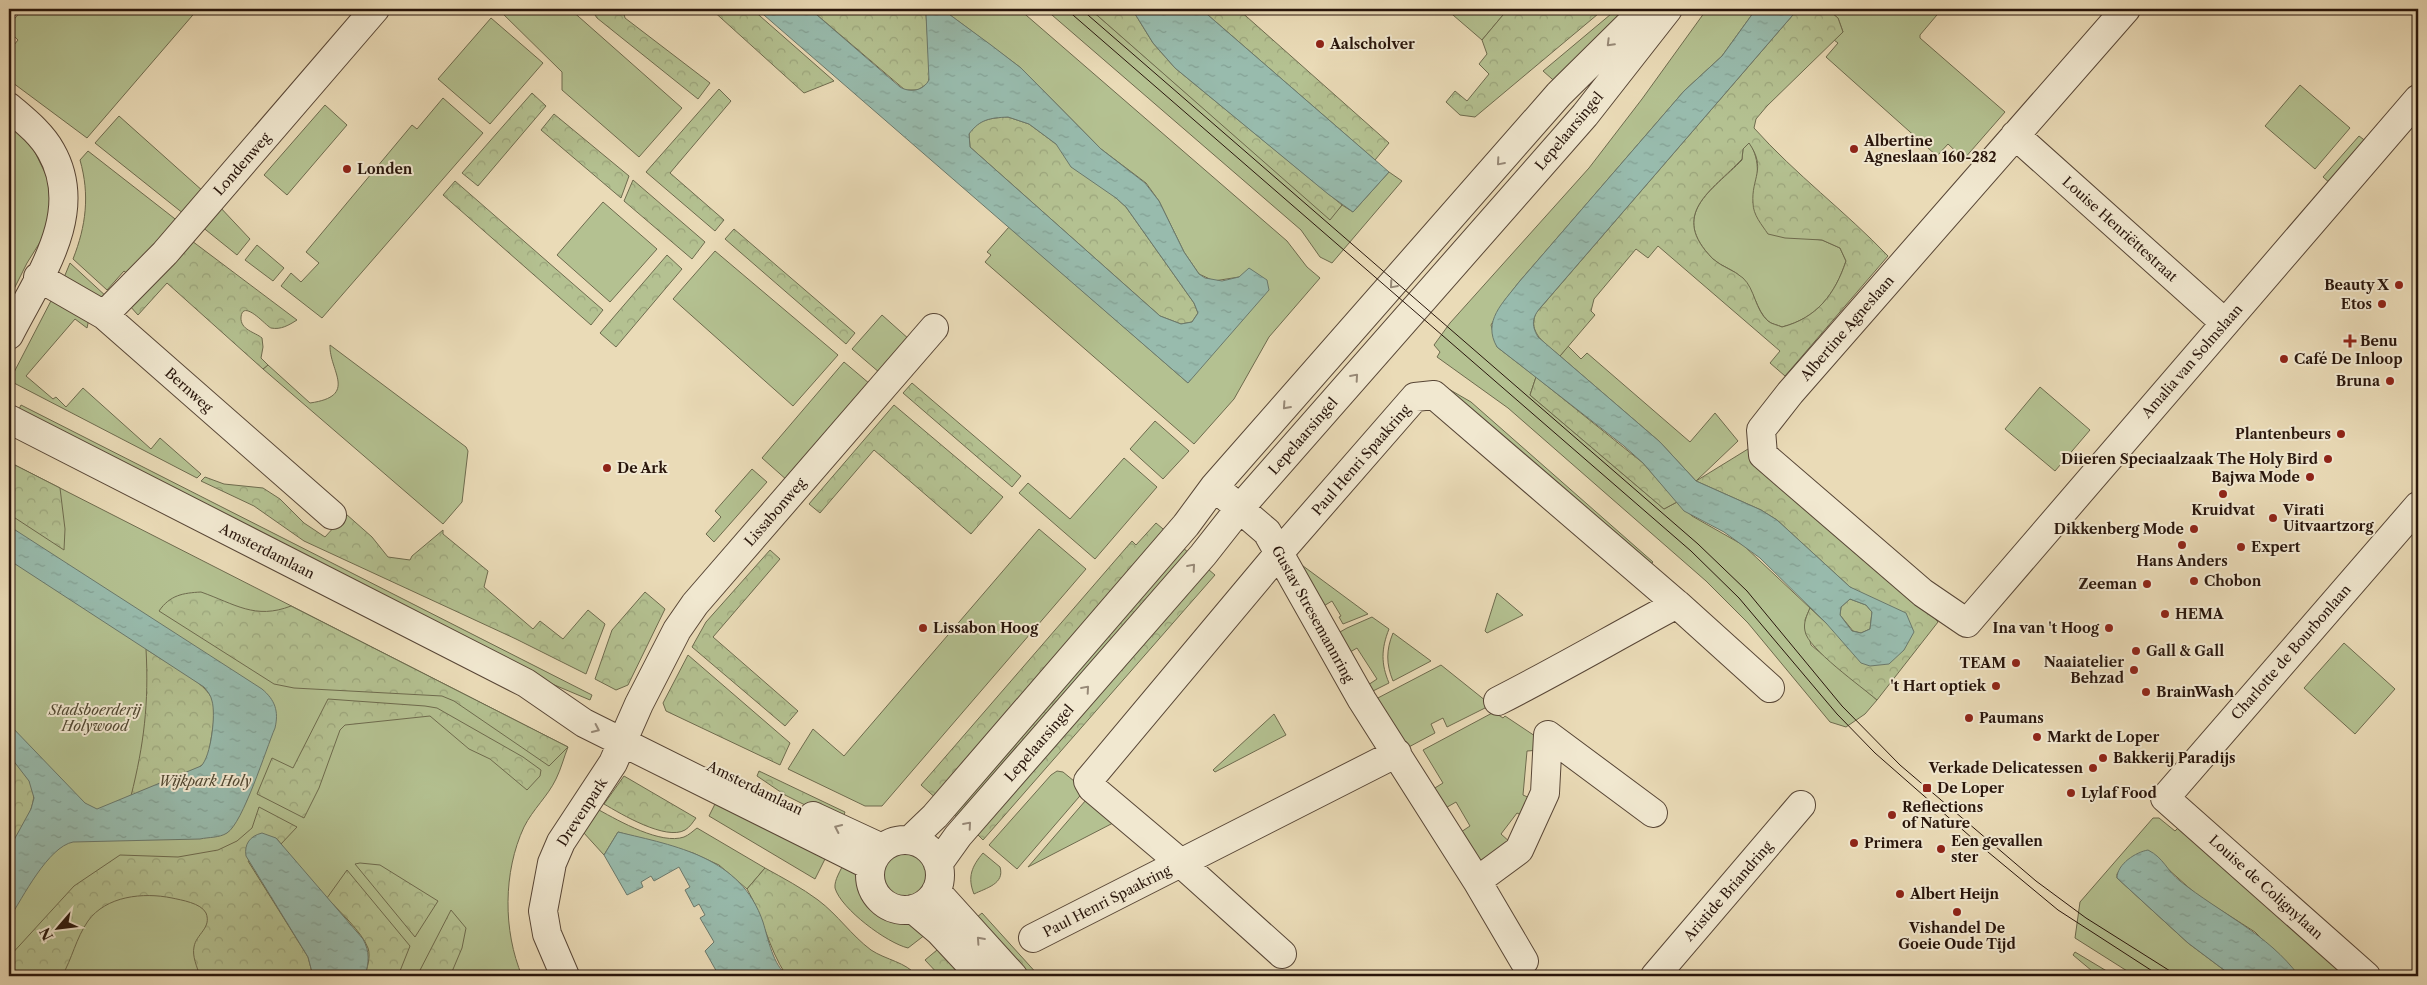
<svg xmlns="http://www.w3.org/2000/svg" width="2427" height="985" viewBox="0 0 2427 985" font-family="'Libre Caslon Text',serif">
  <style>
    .green { fill: #b4c191; stroke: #6e6b4e }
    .forest { fill: url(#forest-crowns); stroke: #6e6b4e; fill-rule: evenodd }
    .water { fill: url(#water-ripples); stroke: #6b796c; fill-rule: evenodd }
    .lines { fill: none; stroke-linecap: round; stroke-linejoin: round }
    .minor-casing { stroke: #584636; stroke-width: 30 }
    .minor { stroke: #f1e8d0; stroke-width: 28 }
    .tram { stroke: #28150b; stroke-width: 1 }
    .oneway { stroke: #978977 }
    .poi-dot { fill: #8f2418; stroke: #f1e8d0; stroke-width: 2 }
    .labels { text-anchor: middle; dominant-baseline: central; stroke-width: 4; stroke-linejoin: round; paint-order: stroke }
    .poi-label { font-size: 14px; font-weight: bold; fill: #28150b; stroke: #f1e8d0; text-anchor: start }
    .street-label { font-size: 14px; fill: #28150b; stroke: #f1e8d0 }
    .park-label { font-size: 14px; font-style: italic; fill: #524933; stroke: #f1e8d0 }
  </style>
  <defs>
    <pattern id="forest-crowns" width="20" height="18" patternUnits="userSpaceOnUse" patternTransform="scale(1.25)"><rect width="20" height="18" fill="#b4c191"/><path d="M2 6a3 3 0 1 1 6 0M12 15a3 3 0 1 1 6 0" fill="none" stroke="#9ba57c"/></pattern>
    <pattern id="water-ripples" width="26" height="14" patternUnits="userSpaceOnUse" patternTransform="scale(1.25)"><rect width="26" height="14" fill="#98bbad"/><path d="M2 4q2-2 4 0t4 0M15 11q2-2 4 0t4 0" fill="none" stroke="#83a094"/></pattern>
  </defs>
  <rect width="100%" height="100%" fill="#eadbb7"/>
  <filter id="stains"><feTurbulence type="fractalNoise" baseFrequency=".004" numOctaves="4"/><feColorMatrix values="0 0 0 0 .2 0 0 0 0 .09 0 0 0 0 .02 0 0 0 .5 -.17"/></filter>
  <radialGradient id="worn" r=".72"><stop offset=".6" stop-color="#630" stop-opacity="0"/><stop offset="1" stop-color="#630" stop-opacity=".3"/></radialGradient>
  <path class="green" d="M23,9H198L87,138L9,80V51L18,40L9,31V25Z
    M498,9H570L682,108L639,157L562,90V72Z
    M942,9H1019L1287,241L1307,267L1320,278L1269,337L1234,399L1194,444L985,262L991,255L987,252L1009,227L1188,383L1239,277L1214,281L1199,274L1184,252L1159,201L1146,183L1101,149L1021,68Z
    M1045,9H1090L1330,219L1342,205L1353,212L1389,172L1402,181L1332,263L1320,257L1301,230Z
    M1446,9H1508L1482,40Z
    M1617,9H1638L1560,86L1543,71Z
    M1707,9H1756L1722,56L1684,91L1519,282L1505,300L1491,325L1497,347L1536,377L1530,395L1664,509L1677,502L1692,516L1743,545L1810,608L1805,620L1811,645L1877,700L1865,714L1846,727L1830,722L1748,623L1706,581L1508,408L1437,357L1440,352L1434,345L1450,323L1589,168L1642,99Z
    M1827,9H1942L1920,35V38L2005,112L1964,159L1948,144L1937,156L1826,57L1838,43L1834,40L1843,32L1838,18Z
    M491,18L543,63L490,124L438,79Z
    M2300,85L2350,128L2315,169L2265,126Z
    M443,98L483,133L322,318L281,286L291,273L301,282L319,263L306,252L412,125L417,129Z
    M325,105L347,125L287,195L264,175Z
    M119,116L204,192L184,214L95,143Z
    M9,124L31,144L47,177L51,192L47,231L27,263L9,299Z
    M2359,136L2367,142L2331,184L2323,177Z
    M1749,142C1762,162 1757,181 1753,203L1805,238L1822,240L1840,248L1846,261C1835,294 1817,318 1782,327C1778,325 1771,324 1768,321C1756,310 1754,289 1742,278C1735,270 1722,267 1713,259C1668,214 1712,191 1742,160L1743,149Z
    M88,151L179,222L131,277L124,271L107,290L73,259C86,226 90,195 80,160Z
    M603,202L657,249L610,302L557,255Z
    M218,205L250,239L237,255L201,226Z
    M257,245L284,268L273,281L245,260Z
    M715,251L838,355L793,406L673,299Z
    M70,263L108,298L104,300L63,280Z
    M53,297L89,319L87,328L75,319L26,376L53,399L56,397L66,407L83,388L151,449L160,438L201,474L197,478L14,383L11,378Z
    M882,315L910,340L880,373L852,349Z
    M330,345L466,447L468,451L462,502L443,524L263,369L268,365L310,403C359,396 329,371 330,345Z
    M1568,346L1581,359L1587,353L1690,442L1715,413L1738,441L1696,481L1660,442L1560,356Z
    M844,362L870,384L788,481L762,458Z
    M1440,384L1471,402L1653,562L1646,569Z
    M2040,387L2090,430L2055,471L2005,429Z
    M21,405L592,695L590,700L545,681L17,413Z
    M1155,421L1189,451L1163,479L1130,449Z
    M1124,458L1157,487L1095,559L1019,493L1028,483L1070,519Z
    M9,462L568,747C564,757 561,769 556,779C548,796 533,809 524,827C503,872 503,931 522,976H9Z
    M752,469L767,482L714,542L706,534L721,517L715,511Z
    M1039,529L1086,569L882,806H865L788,769L813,729L844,756Z
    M1295,560L1368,614L1343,624L1339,617L1341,616L1332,601L1317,610Z
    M1497,593L1523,615L1487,633L1485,631Z
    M1372,617L1389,629C1381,649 1381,664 1389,683L1369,693L1365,687L1377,679L1357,648L1345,655L1333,636L1347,628Z
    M1393,633L1431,661L1393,681C1386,664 1386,650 1393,633Z
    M2344,643L2395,689L2355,734L2304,688Z
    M1441,665L1491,705L1447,727L1443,718L1431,724L1435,733L1405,749L1374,700Z
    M1494,712L1503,718L1505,716L1541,740V750L1527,751L1523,795L1534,800L1529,819L1517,813L1501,834L1511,843L1480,867L1458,834L1470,826L1456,802L1442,810L1430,791L1443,783L1423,750Z
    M1274,714L1286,735L1215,772L1213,770Z
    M1057,771L1063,772L1085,790L1017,869L989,845L1051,775Z
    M1086,800L1113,823L1028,867Z
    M716,802L828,853L815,879L709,816Z
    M599,810C619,821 661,845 684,837C689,835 693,831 697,828L765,868L747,889L719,865L693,853L618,832L604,855L583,832Z
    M2153,818H2159L2175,831L2179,827L2352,976H2299L2255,932L2197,895L2168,869L2126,862L2117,874V878L2188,943L2232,976H2135L2075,938L2080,902Z
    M983,853L1000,867C1005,884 986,888 974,894C967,877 972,866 983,853Z
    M882 875a22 22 0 1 1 44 0a22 22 0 1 1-44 0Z
    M844,863L857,872L863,893L877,911L891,918L914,921L930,931L908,948C887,943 841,909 835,888C834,880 841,870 844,863Z
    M2075,952L2115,976H2098L2073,955Z"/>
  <path class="forest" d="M591,9H631L624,14L625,18L710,83L698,99L597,18Z
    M711,9H752L834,81L804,93Z
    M810,9H923L926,14L930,73L928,83L918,90H905Z
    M1090,9H1132L1153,43L1175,68L1342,205L1330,220Z
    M1201,9H1238L1389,143L1375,160Z
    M1508,9H1604L1475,117L1460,115L1446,102L1455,91L1467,101L1489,74L1479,64L1487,54L1482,40Z
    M1798,9H1827L1838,18L1843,32L1767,106L1756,119L1754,128C1795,174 1846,212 1888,256L1785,376L1770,363L1780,351L1658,246L1648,258L1636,249L1594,299L1591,311L1595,315L1560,356C1546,344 1527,333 1536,313ZM1749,143C1767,169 1751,178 1753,203C1753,215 1762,225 1768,234L1785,238L1822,240L1840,248L1846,261C1835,294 1817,318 1782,327C1778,325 1771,324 1768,321C1755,310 1755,289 1743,278C1734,270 1722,267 1713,259C1668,214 1712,191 1742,159L1743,149Z
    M719,89L731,101L670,173L724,220L715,231L646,172Z
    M532,93L546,106L478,186L462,173Z
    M554,114L629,176L621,198L541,130Z
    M1008,117L1029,124L1056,144L1126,207L1194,303L1198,313L1192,322L1181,324L1160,316L970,147L969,133C980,119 990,118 1008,117Z
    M633,180L705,242L692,259L624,201Z
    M455,181L603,310L591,325L443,195Z
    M734,229L855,333L846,344L725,239Z
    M188,238L297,320C289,325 281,330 271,328C267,327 243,298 241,317C240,330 255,332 262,338L263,347L261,358L268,365L263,369L167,283L138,315L129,305Z
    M667,255L682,269L616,347L600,333Z
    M1536,377L1643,463L1677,502L1664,509L1530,395Z
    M912,383L1021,476L1012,487L903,393Z
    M894,405L1003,497L971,534L874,450L820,513L809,504Z
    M1748,449L1919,600L1938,622L1877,700C1862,687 1807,648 1805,631C1803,623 1807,615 1810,608L1826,623L1904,650L1863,595L1850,587L1777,520L1761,510L1696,481Z
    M9,462L60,488L65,529L64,550L9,514Z
    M205,477L224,484L263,488L280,499L304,523L325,537L346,514L372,537L388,557L410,560L412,556L443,530V534L488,571L484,587L533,629L540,621L563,639L588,610L605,624L586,674L516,639L304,541L254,506L201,481Z
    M1156,523L1169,534L938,800L921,785L1132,541L1136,545Z
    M1178,543L1193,557L963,823L947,808Z
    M770,550L780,559L713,637L798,711L785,726L692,647L706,622Z
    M1202,564L1215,575L983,840L973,830Z
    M201,592C235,604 255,620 291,606L568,747L549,766L454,701L442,696L294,688L274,684L159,611C170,595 183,593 201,592Z
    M645,592L665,609L628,685L616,690L595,679L612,630Z
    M1850,599L1866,605L1872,612L1870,629L1861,633L1853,631L1840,615L1841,607Z
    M146,649C163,661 207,682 213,701C217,716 210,739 209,755L206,762L198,768L131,796C144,744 149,703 146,649Z
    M688,655L790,743L780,765L666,711L663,703Z
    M328,699L425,706L437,708L523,757L541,770L540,776L527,790L490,759L469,749L430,716L345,725L340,730L319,788L304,818L257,794L272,758L293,768Z
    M9,755C17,765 28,775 32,787C40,806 17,833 9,849Z
    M759,771L845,812L841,823L785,795L757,776Z
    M624,776L696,818C693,822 690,827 685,830C666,841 621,814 604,804Z
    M259,807L297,827L281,844L276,838L248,861L308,957L313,976H200C197,967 192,956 194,947C196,934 212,928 206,913C201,903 181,900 172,898C143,892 106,896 88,921C76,938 72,959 62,976H9V957L74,886L120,855L178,857L218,850L237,841L252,828Z
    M360,863L380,865L438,901L415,937L355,864Z
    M765,868C783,878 802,888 818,900C838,915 851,935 871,950C886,960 906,962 917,976L786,975C768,948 763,916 747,889Z
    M347,870L410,946L398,976H365C367,967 371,957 368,948C362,932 339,911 327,898Z
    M451,910L466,928L462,948L451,974L449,976H417Z
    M982,913L1039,976H1019L971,922Z
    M943,945L971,976H940L925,960Z"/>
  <path class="water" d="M757,9H810L900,87C910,93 923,91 929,80L926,14L923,9H942L991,45L1021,68L1101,149L1145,183L1159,201L1184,252L1199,274L1205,278L1222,281L1239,277L1249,268L1267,280L1269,290L1188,383ZM1008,117L1029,124L1056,144L1071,167L1116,198L1126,207L1194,303L1198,313L1192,322L1181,324L1160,316L970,147L969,134C980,119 990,118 1008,117Z
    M1132,9H1201L1389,172L1353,212L1328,194L1175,68L1153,43Z
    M1756,9H1798L1541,307C1532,317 1531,325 1538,337L1660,442L1696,481L1761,510L1777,520L1850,587L1906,613L1914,632L1904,650L1889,664L1870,666L1861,663L1826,623L1760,558L1724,532L1684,511L1643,463L1624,446L1497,347C1482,321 1503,303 1519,282L1684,91L1722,56ZM1850,599L1866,605L1872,612L1870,629L1861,633L1852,631L1840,615L1841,607Z
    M9,526L262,689C275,700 279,711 275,728C266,749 243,823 227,833C219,838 209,837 200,839L73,842C48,847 23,897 9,919V849L31,809L34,798L29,781L9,755V724L85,803L97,809L201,766C211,757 216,714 212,701C211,695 207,691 204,687L9,560Z
    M618,832C676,846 741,857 763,922C768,938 773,966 788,976H720L718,974L705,951L714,942L700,918L705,915L699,904L694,907L685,890L690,887L679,867L654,881L651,876L641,882L643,887L627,895L604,855Z
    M262,833L276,838L363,939C370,952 369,962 365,976H313L308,957L246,856C244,844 250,836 262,833Z
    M2148,850C2164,858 2167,871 2180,881C2220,913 2268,934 2299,976H2232L2188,943L2117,878C2117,864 2136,852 2148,850Z"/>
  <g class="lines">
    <defs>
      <path id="minor" d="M2126,9L1790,393L1761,430L1763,455L1923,593L1967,623L2418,99
        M9,107C24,120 41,133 51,151C87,214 37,279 9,335
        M2015,135L2225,323
        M38,277L104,315L332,515
        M104,315L165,253L375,9
        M9,419L526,683L584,723L871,866
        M1225,496L1267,532L1362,700L1477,881L1524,961
        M1498,701C1559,670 1617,636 1677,604
        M1548,735L1653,813
        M813,816L882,848
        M910,840L935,816L1186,525L1214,487L1559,94L1645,9
        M870 875a35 35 0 1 1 70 0a35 35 0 1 1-70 0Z
        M938,864L958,836L1203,555L1240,508L1585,115L1668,9
        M1477,881L1519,850L1545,793L1548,735
        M936,891L1013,976
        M913,909L939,931L981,976
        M1033,938L1397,753
        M1282,954L1182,864L1092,788L1088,781L1279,553L1415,397L1434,395L1677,604L1770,688
        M565,976L547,934L543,911L552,863L561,842L613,763L639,704L677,630L695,604L934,328
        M1655,976L1801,805
        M2366,976L2165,798L2418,506"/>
    </defs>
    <use href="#minor" class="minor-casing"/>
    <use href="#minor" class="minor"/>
    <path class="tram" d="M1066,9L1691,551L1739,598L1837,714L1875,753L1988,852L2058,910L2160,976
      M1081,9L1698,544L1747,591L1842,706L1900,765L2036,881L2086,918L2178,976"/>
  </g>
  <defs><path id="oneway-chevron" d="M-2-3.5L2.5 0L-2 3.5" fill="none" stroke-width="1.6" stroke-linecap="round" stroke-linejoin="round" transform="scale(1.25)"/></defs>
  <g class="oneway">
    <use href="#oneway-chevron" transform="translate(1610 43) rotate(135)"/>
    <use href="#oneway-chevron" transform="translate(1500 162) rotate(131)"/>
    <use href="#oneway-chevron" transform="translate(1393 285) rotate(131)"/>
    <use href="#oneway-chevron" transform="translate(1355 377) rotate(-49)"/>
    <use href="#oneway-chevron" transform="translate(1286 406) rotate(132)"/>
    <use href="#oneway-chevron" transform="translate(1192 567) rotate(-49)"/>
    <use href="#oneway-chevron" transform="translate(1086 689) rotate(-49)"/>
    <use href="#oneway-chevron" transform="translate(596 729) rotate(25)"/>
    <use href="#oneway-chevron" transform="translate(968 825) rotate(-49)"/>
    <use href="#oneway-chevron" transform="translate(838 828) rotate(-155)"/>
    <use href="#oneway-chevron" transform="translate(980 940) rotate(-132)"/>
  </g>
  <g class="poi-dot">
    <circle cx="1320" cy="44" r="5"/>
    <circle cx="1854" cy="149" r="5"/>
    <circle cx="347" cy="169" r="5"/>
    <circle cx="2399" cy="285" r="5"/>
    <circle cx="2382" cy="304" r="5"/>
    <path d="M2347.5 333.5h5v5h5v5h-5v5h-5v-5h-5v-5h5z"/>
    <circle cx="2284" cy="359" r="5"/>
    <circle cx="2390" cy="381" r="5"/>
    <circle cx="2341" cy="434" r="5"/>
    <circle cx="2328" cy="459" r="5"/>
    <circle cx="607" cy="468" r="5"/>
    <circle cx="2310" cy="477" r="5"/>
    <circle cx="2223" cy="494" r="5"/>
    <circle cx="2273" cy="518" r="5"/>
    <circle cx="2194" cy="529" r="5"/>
    <circle cx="2182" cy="545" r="5"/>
    <circle cx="2241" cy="547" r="5"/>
    <circle cx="2194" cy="581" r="5"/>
    <circle cx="2147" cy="584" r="5"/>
    <circle cx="2165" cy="614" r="5"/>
    <circle cx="923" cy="628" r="5"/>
    <circle cx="2109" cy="628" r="5"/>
    <circle cx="2136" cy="651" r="5"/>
    <circle cx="2016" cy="663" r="5"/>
    <circle cx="2134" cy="670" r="5"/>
    <circle cx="1996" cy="686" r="5"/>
    <circle cx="2146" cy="692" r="5"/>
    <circle cx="1969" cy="718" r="5"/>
    <circle cx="2037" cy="737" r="5"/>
    <circle cx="2103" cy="758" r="5"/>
    <circle cx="2093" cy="768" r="5"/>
    <rect x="1922" y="783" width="10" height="10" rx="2.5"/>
    <circle cx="2071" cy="793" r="5"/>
    <circle cx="1892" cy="815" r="5"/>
    <circle cx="1854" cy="843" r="5"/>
    <circle cx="1941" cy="849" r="5"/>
    <circle cx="1900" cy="894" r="5"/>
    <circle cx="1957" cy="912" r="5"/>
  </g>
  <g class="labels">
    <g class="poi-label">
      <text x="1330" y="44">Aalscholver</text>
      <text x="1864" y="141">Albertine<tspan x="1864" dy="16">Agneslaan 160-282</tspan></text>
      <text x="357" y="169">Londen</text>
      <text x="2389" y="285" text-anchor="end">Beauty X</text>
      <text x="2372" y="304" text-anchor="end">Etos</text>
      <text x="2360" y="341">Benu</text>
      <text x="2294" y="359">Café De Inloop</text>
      <text x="2380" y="381" text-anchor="end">Bruna</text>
      <text x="2331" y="434" text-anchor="end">Plantenbeurs</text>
      <text x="2318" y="459" text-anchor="end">Diieren Speciaalzaak The Holy Bird</text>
      <text x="617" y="468">De Ark</text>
      <text x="2300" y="477" text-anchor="end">Bajwa Mode</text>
      <text x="2223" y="510" text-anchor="middle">Kruidvat</text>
      <text x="2283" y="510">Virati<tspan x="2283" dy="16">Uitvaartzorg</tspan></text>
      <text x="2184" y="529" text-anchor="end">Dikkenberg Mode</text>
      <text x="2251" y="547">Expert</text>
      <text x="2182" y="561" text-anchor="middle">Hans Anders</text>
      <text x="2204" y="581">Chobon</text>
      <text x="2137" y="584" text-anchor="end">Zeeman</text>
      <text x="2175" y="614">HEMA</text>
      <text x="933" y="628">Lissabon Hoog</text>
      <text x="2099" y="628" text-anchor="end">Ina van 't Hoog</text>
      <text x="2146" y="651">Gall &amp; Gall</text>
      <text x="2124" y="662" text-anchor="end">Naaiatelier<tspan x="2124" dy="16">Behzad</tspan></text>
      <text x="2006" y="663" text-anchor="end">TEAM</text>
      <text x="1986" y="686" text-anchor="end">'t Hart optiek</text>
      <text x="2156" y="692">BrainWash</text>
      <text x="1979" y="718">Paumans</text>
      <text x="2047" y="737">Markt de Loper</text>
      <text x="2113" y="758">Bakkerij Paradijs</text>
      <text x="2083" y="768" text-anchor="end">Verkade Delicatessen</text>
      <text x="1937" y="788">De Loper</text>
      <text x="2081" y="793">Lylaf Food</text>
      <text x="1902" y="807">Reflections<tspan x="1902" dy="16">of Nature</tspan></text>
      <text x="1951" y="841">Een gevallen<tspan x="1951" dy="16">ster</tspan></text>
      <text x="1864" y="843">Primera</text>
      <text x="1910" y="894">Albert Heijn</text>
      <text x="1957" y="928" text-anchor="middle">Vishandel De<tspan x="1957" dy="16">Goeie Oude Tijd</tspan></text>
    </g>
    <g class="street-label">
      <text transform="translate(1569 131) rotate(-50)">Lepelaarsingel</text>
      <text transform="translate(242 164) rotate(-49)">Londenweg</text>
      <text transform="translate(2120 229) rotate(42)">Louise Henriëttestraat</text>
      <text transform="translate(1847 328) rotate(-49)">Albertine Agneslaan</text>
      <text transform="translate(2192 361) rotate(-49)">Amalia van Solmslaan</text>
      <text transform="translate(189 390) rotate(42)">Bernweg</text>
      <text transform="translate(1303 436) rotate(-49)">Lepelaarsingel</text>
      <text transform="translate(1361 460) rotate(-49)">Paul Henri Spaakring</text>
      <text transform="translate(775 512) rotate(-49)">Lissabonweg</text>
      <text transform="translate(267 551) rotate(27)">Amsterdamlaan</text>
      <text transform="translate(1313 614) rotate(61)">Gustav Stresemannring</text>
      <text transform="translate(2291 652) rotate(-49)">Charlotte de Bourbonlaan</text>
      <text transform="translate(1039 743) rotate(-49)">Lepelaarsingel</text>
      <text transform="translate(755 788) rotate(26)">Amsterdamlaan</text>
      <text transform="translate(582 812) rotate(-57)">Drevenpark</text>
      <text transform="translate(2266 887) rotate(42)">Louise de Colignylaan</text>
      <text transform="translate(1728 891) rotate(-49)">Aristide Briandring</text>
      <text transform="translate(1107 901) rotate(-27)">Paul Henri Spaakring</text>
    </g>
    <g class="park-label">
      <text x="95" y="710">Stadsboerderij<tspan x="95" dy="16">Holywood</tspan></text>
      <text x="205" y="781">Wijkpark Holy</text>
    </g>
  </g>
  <rect width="2427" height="985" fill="none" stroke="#eadbb7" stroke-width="30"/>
  <rect x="10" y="10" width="2407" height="965" fill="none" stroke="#28150b" stroke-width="2.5"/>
  <rect x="15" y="15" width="2397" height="955" fill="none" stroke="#28150b"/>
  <g transform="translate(58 928) rotate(242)" stroke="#f1e8d0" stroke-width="4" paint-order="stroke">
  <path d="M0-4L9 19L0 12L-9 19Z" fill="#28150b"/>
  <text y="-8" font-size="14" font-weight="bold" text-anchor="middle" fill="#28150b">N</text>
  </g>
  <rect width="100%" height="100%" filter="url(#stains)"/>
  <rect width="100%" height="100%" fill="url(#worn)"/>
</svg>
